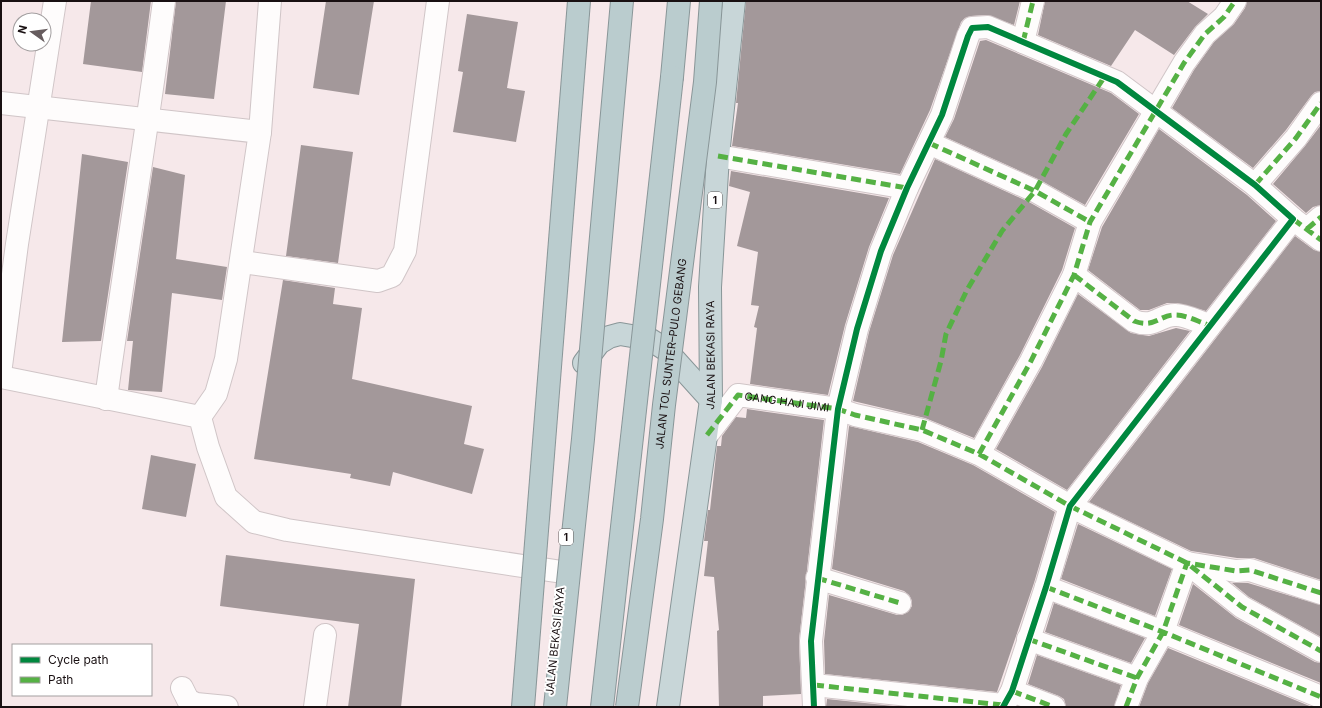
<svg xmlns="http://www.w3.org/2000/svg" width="1322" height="708" viewBox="0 0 1322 708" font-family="Inter,sans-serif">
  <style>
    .building { fill: #a3989a }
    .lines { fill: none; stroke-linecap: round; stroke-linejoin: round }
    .minor-casing { stroke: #d0c5c7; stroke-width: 24 }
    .trunk-casing { stroke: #899698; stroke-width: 24 }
    .motorway-casing { stroke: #899698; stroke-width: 24 }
    .minor { stroke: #fefcfc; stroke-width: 22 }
    .trunk { stroke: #c8d6d8; stroke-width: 22 }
    .motorway { stroke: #baccce; stroke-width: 22 }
    .motorway-bridge-casing { stroke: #899698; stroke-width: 24; stroke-linecap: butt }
    .motorway-bridge { stroke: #baccce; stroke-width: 22 }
    .quiet { stroke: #55b144; stroke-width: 5; stroke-dasharray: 10 5; stroke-linecap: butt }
    .cycleway-casing { stroke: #fff; stroke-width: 8 }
    .cycleway { stroke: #00873e; stroke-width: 6 }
    .labels { text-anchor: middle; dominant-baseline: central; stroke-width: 4; stroke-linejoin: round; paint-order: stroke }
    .shield { fill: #fff; stroke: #5e5859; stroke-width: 1 }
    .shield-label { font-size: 10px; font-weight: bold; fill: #191012 }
    .street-label { font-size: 11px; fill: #191012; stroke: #fff }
  </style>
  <rect width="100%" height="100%" fill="#f6e8ea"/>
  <path class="building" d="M91,1H151L142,72L83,64Z
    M176,1H226L214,99L165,94Z
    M326,1H374L359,95L313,88Z
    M746,1H1020L1014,25L987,15L971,16L965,18L961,22L930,110L900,174L732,146L738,103H736Z
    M1045,1H1187L1208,14L1195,27L1174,55L1135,30L1111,66L1038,35Z
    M1247,1H1321V91L1315,92L1311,96L1286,130L1253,168L1172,108L1194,70L1214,42L1234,24L1245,8Z
    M467,14L518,22L507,88L525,91L516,142L453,132L463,72L458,71Z
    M986,40L1111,93L1139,114L1085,205L1040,180L945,137L954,119L980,41Z
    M1321,125V205L1313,207L1306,213L1273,184L1305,146Z
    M1159,129L1247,195L1276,221L1206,311L1177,303H1167L1149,310H1140L1088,270L1102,227Z
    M301,145L353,152L338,263L286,256Z
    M82,154L128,162L101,341L62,342Z
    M935,159L1029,202L1075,228L1062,270L1020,355L974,438L925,418L853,401L869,332L893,255Z
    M153,167L185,175L176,259L227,267L222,300L172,293L162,392L128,390L133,341H127Z
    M731,171L889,198L869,247L845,325L828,395L750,384L757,328L754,327L759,306L751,305L758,252L737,246L750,192L729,186Z
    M1295,236L1314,250L1321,252V580L1254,558H1237L1191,551L1089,502Z
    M283,280L335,288L333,304L362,308L352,379L472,406L464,444L484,449L472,494L393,472L390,486L350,478L351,474L254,459Z
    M1078,294L1131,333L1149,336L1176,328L1190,331L1067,490L996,449L1042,367Z
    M747,409L824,420L799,640L801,694L763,696V707H719L717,631L719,630L714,577L704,576L708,541H704L708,510H710L717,446H721L722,436L736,417L746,418Z
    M849,426L918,442L973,465L1055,512L1034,583L997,692L825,674L824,641L829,595L897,615H902L908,612L912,606V601L909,595L904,591L832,569Z
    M151,455L196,464L186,517L142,509Z
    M1078,524L1172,569L1155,616L1061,579Z
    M226,555L415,579L401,707H348L359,624L220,606Z
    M1232,583H1248L1321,605V637L1249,597Z
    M1193,584L1236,618L1315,662L1321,663V683L1179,625Z
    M1054,603L1145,638L1131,663L1045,632Z
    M1168,648L1312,707H1139L1148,683Z
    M1037,655L1121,685L1114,707H1066L1064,699L1059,696L1028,684Z
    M827,699L903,707H826Z"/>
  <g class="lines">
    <defs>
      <g id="minor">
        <path d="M1023,42L1033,1"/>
        <path d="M1,103L260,132"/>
        <path d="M929,143L1035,191L1090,222"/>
        <path d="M718,156L907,188"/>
        <path d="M1255,185L1296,138L1321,103"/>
        <path d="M1293,219L1321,240"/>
        <path d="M1307,229L1321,217"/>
        <path d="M242,262L378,281L392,276L405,251L438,1"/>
        <path d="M1074,275L1134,321C1155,329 1160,314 1176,315C1185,315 1197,321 1206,324L1209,327"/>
        <path d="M1,366L17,244L55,1"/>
        <path d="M1,377L200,417L208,447L226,497L254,522L287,530L562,572"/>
        <path d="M106,399C124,266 147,134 164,1"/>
        <path d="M200,417L216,394L226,359L260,132L270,1"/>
        <path id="s1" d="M707,435L738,395L838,409L855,415L922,430L979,454L1070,506L1187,563L1242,607L1321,651"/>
        <path d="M979,454L1031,361L1074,275L1090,222L1184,63L1205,34L1224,17L1235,1"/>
        <path d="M817,578L900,603"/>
        <path d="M1046,587L1163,632L1321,697"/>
        <path d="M1028,639L1137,678"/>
        <path d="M814,685L1003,705"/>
        <path d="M182,688L188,700L196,704L227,707"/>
        <path d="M1012,691L1054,707"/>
        <path d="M315,707L325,635"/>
        <path d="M814,707L811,641L838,409L857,329L881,251L907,188L942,115L968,36L972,28L988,27L1117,82L1255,185L1293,219L1070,506L1046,587L1012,691L1003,707"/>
        <path d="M1126,707L1137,678L1163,632L1187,563L1236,571L1250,570L1321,593"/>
      </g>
      <g id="trunk">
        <path d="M584,363L599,343L609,337L620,334L649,339L665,349L711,400"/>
        <path id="s2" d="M668,707L711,400L710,287L718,156L734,1"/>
      </g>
      <path id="motorway" d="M672,77L679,1"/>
    </defs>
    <use href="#minor" class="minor-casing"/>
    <use href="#trunk" class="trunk-casing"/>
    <use href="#motorway" class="motorway-casing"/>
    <use href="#minor" class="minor"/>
    <use href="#trunk" class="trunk"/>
    <use href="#motorway" class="motorway"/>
    <defs>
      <g id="motorway-bridge">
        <path d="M523,707L579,1"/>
        <path d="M555,707L583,439L622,1"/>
        <path d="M602,707L672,77"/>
        <path id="s3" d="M627,707L652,519L664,405L705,82L711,1"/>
      </g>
    </defs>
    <use href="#motorway-bridge" class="motorway-bridge-casing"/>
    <use href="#motorway-bridge" class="motorway-bridge"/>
    <path class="quiet" d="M1023,42L1033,1
      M929,143L1035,191L1090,222
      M718,156L907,188
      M1255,185L1296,138L1321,103
      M1293,219L1321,240
      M1307,229L1321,217
      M1074,275L1134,321C1155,329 1160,314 1176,315C1185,315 1197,321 1206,324L1209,327
      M922,430L941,361L946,334L967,290L1002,231L1035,191L1066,134L1105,76
      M707,435L738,395L838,409L855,415L922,430L979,454L1070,506L1187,563L1242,607L1321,651
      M979,454L1031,361L1074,275L1090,222L1184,63L1205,34L1224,17L1235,1
      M817,578L900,603
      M1046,587L1163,632L1321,697
      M1028,639L1137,678
      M814,685L1003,705
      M1012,691L1054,707
      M1126,707L1137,678L1163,632L1187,563L1236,571L1250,570L1321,593"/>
    <defs>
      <path id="cycleway" d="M814,707L811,641L838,409L857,329L881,251L907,188L942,115L968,36L972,28L988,27L1117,82L1255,185L1293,219L1070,506L1046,587L1012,691L1003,707"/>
    </defs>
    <use href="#cycleway" class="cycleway-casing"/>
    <use href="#cycleway" class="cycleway"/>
  </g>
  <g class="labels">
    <g class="shield">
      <rect x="708" y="192" width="14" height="16" rx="3"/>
      <rect x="559" y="529" width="14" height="16" rx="3"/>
    </g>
    <g class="shield-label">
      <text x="715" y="200">1</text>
      <text x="566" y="537">1</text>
    </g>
    <g class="street-label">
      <text stroke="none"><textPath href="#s3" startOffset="356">JALAN TOL SUNTER–PULO GEBANG</textPath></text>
      <text stroke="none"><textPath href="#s2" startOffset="355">JALAN BEKASI RAYA</textPath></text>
      <text stroke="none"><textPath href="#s1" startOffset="100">GANG HAJI JIMI</textPath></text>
      <text transform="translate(555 641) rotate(-84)">JALAN BEKASI RAYA</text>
    </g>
  </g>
  <rect width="1322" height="708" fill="none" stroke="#191012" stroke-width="4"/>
  <rect x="12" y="644" width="140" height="52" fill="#ffffff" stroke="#a39fa0"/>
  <rect x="20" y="657" width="20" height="6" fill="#00873e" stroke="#a39fa0"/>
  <text x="48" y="664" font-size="12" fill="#191012">Cycle path</text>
  <rect x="20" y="677" width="20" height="6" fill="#55b144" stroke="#a39fa0"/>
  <text x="48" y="684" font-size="12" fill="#191012">Path</text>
  <g transform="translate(32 32) rotate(284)"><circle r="19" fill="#ffffff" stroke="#a39fa0"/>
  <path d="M0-3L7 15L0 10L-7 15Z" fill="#665c5e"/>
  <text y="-6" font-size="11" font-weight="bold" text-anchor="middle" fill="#191012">N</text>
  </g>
</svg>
